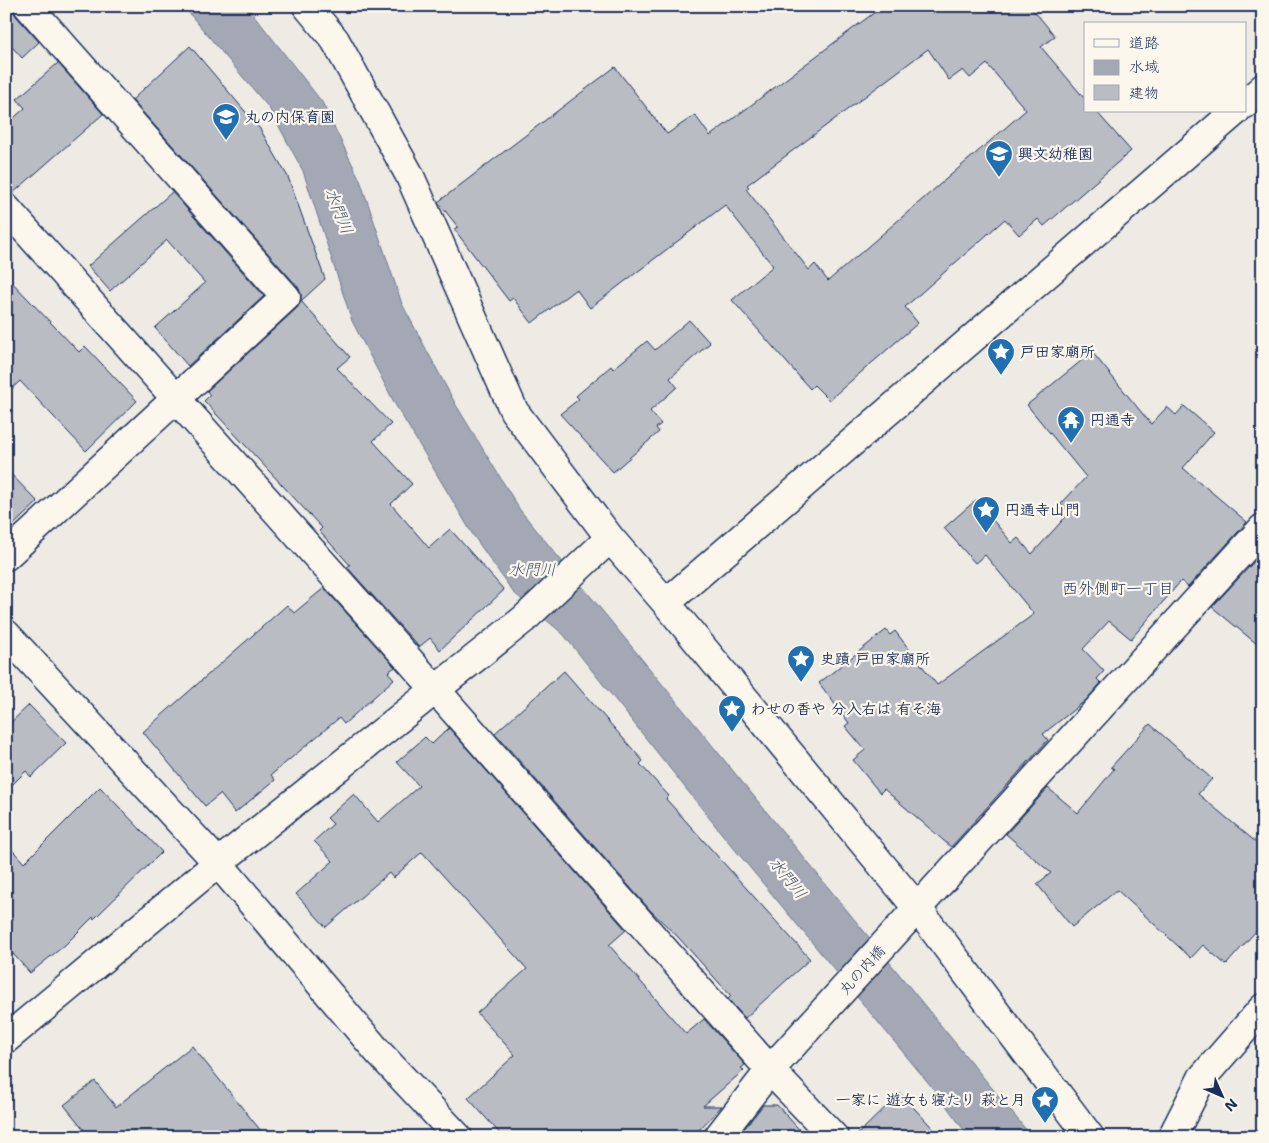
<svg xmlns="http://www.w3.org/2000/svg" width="1269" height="1143" viewBox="0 0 1269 1143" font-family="'Shantell Sans','Klee One',sans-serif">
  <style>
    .water { fill: #a3a8b4; stroke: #6d7892 }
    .building { fill: #b9bcc3; stroke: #1b2f5e; fill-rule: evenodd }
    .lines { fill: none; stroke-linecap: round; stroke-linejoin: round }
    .minor-casing { stroke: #1b2f5e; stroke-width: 31 }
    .tertiary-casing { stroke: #1b2f5e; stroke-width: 31 }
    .minor { stroke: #fbf7ec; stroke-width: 28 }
    .tertiary { stroke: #fbf7ec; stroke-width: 28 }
    .labels { text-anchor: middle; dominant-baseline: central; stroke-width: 4.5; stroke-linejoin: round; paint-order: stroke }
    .poi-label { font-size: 15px; font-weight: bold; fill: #1b2f5e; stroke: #fbf7ec; text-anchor: start }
    .street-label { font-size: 15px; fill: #1b2f5e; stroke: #fbf7ec }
    .water-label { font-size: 16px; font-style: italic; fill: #445378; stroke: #fbf7ec }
    .neighbourhood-label { font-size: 16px; fill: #1b2f5e; stroke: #fbf7ec }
  </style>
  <rect width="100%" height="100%" fill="#eeebe4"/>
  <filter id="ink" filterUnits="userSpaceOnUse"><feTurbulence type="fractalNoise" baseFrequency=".02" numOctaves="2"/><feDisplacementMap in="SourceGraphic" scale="10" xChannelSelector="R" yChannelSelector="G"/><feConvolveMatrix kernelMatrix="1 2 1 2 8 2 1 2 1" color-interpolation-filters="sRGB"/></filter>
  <g filter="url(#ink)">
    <path class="water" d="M183,6H254L250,10L322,102L360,180L402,304L456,405L520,510L1032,1137H969L936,1092L722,834L563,634L513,592L473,535L395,404L352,321L303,171L269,108Z"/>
    <path class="building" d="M6,6H11L16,16L39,42L22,58L6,40Z
      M883,6H1030L1055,36L1041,47L1085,99V111H1096L1131,151L1044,226L1038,219L1019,235L1005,219L905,307L918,323L829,400L814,385L810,389L732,300L773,266L725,205L590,308L576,289L532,323L513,298L509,301L454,229L458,227L438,202L615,67L667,134L695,115L710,136ZM928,49L949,80L963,70L970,78L987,64L1026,110L828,281L815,264L809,270L746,189L749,187L747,185Z
      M190,46L260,129L288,177L325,279L301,301L350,357L337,368L391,424L373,441L412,484L391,504L429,548L450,529L504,590L440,650L430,638L419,647L347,567L350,565L319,531L322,528L204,401L210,395L207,391L297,308L301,302V294L298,287L132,100Z
      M58,63L103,114L12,194L6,193V125L25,108L17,99Z
      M172,192L264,296L188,366L155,328L205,283L167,240L110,291L88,266Z
      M6,276L79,352L85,346L137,401L86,451L20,381L6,394Z
      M689,320L710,343L670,378L677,387L650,411L661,424L656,428L659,432L613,472L560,414L579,399L576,396L611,366L613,369L647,341L655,350Z
      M1092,352L1151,424L1167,407L1176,415L1184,406L1214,432L1183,468L1247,522L1188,587L1181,581L1131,639L1109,621L1083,649L1104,671L1097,679L1101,683L1086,700L1043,734L1048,740L951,847L884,789L880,793L853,760L865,750L845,726L849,723L819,683L886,630L890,635L895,631L937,685L1034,614L985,555L975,563L944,528L976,500L1012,543L1018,538L1032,554L1070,512L1061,504L1086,477L1027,405Z
      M6,469L38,502L6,532Z
      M1263,552V649L1212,607Z
      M324,588L395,667L388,672L394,679L344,724L339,718L271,775L275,780L235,813L220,794L205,806L143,732L287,605L294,613Z
      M564,671L643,761L640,764L669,796L666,799L810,959L745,1018L728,999L731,996L678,937L650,910L495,733Z
      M29,705L66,743L31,777L26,771L6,791V727Z
      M1150,724L1212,779L1198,794L1263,848V923L1226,965L1203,945L1191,958L1117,890L1072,927L1037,884L1051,873L1006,834L1048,788L1078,813L1114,769L1111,767Z
      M449,728L626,930L609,945L686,1034L704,1019L745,1065L741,1068L744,1070L703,1106H722L692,1137H503L468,1098L515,1055L477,1013L527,969L422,852L393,878L389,873L326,927L296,894L333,861L314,841L333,824L327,818L354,794L378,822L419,786L397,762L425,737L432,744Z
      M100,787L162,852L94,919L93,917L65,945L30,973L6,946V843L24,863Z
      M192,1046L266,1137H80L86,1132L64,1105L95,1081L116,1107Z
      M900,1093L941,1137H855Z
      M763,1105H777L806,1137H743L740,1134Z"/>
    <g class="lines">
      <defs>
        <path id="minor" d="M307,6L335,40L409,174L514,411L610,538L666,603L918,909L1090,1137
          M1245,104L1263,88
          M6,208L435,689L770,1070L834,1137
          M6,556L286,297L28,6
          M666,603L1236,111
          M6,634L218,863L379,1053L458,1137
          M6,1039L218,863L524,619L610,538
          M718,1137L770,1070L1263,528"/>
        <path id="tertiary" d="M1172,1137L1202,1078L1263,1008"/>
      </defs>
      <use href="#minor" class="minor-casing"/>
      <use href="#tertiary" class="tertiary-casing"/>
      <use href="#minor" class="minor"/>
      <use href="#tertiary" class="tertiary"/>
    </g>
  </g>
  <defs>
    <symbol id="school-pin" viewBox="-11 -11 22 30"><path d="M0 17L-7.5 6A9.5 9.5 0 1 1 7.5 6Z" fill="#1f6fb2" stroke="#fbf7ec"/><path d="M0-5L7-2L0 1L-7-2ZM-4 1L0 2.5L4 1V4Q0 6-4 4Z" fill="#fff"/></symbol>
    <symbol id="sight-pin" viewBox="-11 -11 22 30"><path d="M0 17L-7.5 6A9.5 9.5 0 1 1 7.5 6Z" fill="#1f6fb2" stroke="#fbf7ec"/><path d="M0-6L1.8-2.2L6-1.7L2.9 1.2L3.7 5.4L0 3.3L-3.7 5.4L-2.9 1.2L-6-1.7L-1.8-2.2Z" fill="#fff"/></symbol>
    <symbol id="temple-pin" viewBox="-11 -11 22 30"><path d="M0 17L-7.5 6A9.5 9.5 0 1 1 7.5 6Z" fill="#1f6fb2" stroke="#fbf7ec"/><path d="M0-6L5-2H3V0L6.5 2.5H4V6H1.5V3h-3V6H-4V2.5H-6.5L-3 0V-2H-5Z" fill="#fff"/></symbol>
  </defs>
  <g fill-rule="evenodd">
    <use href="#school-pin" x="210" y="101" width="32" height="43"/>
    <use href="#school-pin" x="983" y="138" width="32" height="43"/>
    <use href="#sight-pin" x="985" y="336" width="32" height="43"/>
    <use href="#temple-pin" x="1055" y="404" width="32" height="43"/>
    <use href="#sight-pin" x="970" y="494" width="32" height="43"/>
    <use href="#sight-pin" x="785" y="643" width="32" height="43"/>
    <use href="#sight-pin" x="716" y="693" width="32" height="43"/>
    <use href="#sight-pin" x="1029" y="1084" width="32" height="43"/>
  </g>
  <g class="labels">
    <g class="poi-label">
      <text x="245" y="117">丸の内保育園</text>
      <text x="1018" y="154">興文幼稚園</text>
      <text x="1020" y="352">戸田家廟所</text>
      <text x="1090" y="420">円通寺</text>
      <text x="1005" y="510">円通寺山門</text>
      <text x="820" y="659">史蹟 戸田家廟所</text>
      <text x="751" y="709">わせの香や 分入右は 有そ海</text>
      <text x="1026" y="1100" text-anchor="end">一家に 遊女も寝たり 萩と月</text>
    </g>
    <g class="street-label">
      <text transform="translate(862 970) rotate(-48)">丸の内橋</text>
    </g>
    <g class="water-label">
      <text transform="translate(339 211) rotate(68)">水門川</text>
      <text x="532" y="569">水門川</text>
      <text transform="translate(788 878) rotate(51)">水門川</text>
    </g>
    <g class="neighbourhood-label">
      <text x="1118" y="588">西外側町一丁目</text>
    </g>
  </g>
  <rect width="1269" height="1143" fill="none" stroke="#fbf7ec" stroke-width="25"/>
  <rect x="12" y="12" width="1244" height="1118" fill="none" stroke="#1b2f5e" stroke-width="2" filter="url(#ink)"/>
  <rect x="1084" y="22" width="162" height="90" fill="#fbf7ec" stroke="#a1a7b3"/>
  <rect x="1094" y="39" width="25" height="8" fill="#fbf7ec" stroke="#a1a7b3"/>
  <text x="1129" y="48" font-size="15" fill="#1b2f5e">道路</text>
  <rect x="1094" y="60" width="25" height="15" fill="#a3a8b4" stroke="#a1a7b3"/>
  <text x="1129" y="72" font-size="15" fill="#1b2f5e">水域</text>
  <rect x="1094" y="85" width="25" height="15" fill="#b9bcc3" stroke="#a1a7b3"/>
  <text x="1129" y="98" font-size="15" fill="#1b2f5e">建物</text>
  <g transform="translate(1222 1096) rotate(135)" stroke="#fbf7ec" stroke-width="4" paint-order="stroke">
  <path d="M0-4L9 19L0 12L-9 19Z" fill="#1b2f5e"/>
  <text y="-8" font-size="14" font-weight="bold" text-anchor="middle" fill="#1b2f5e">N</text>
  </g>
</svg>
